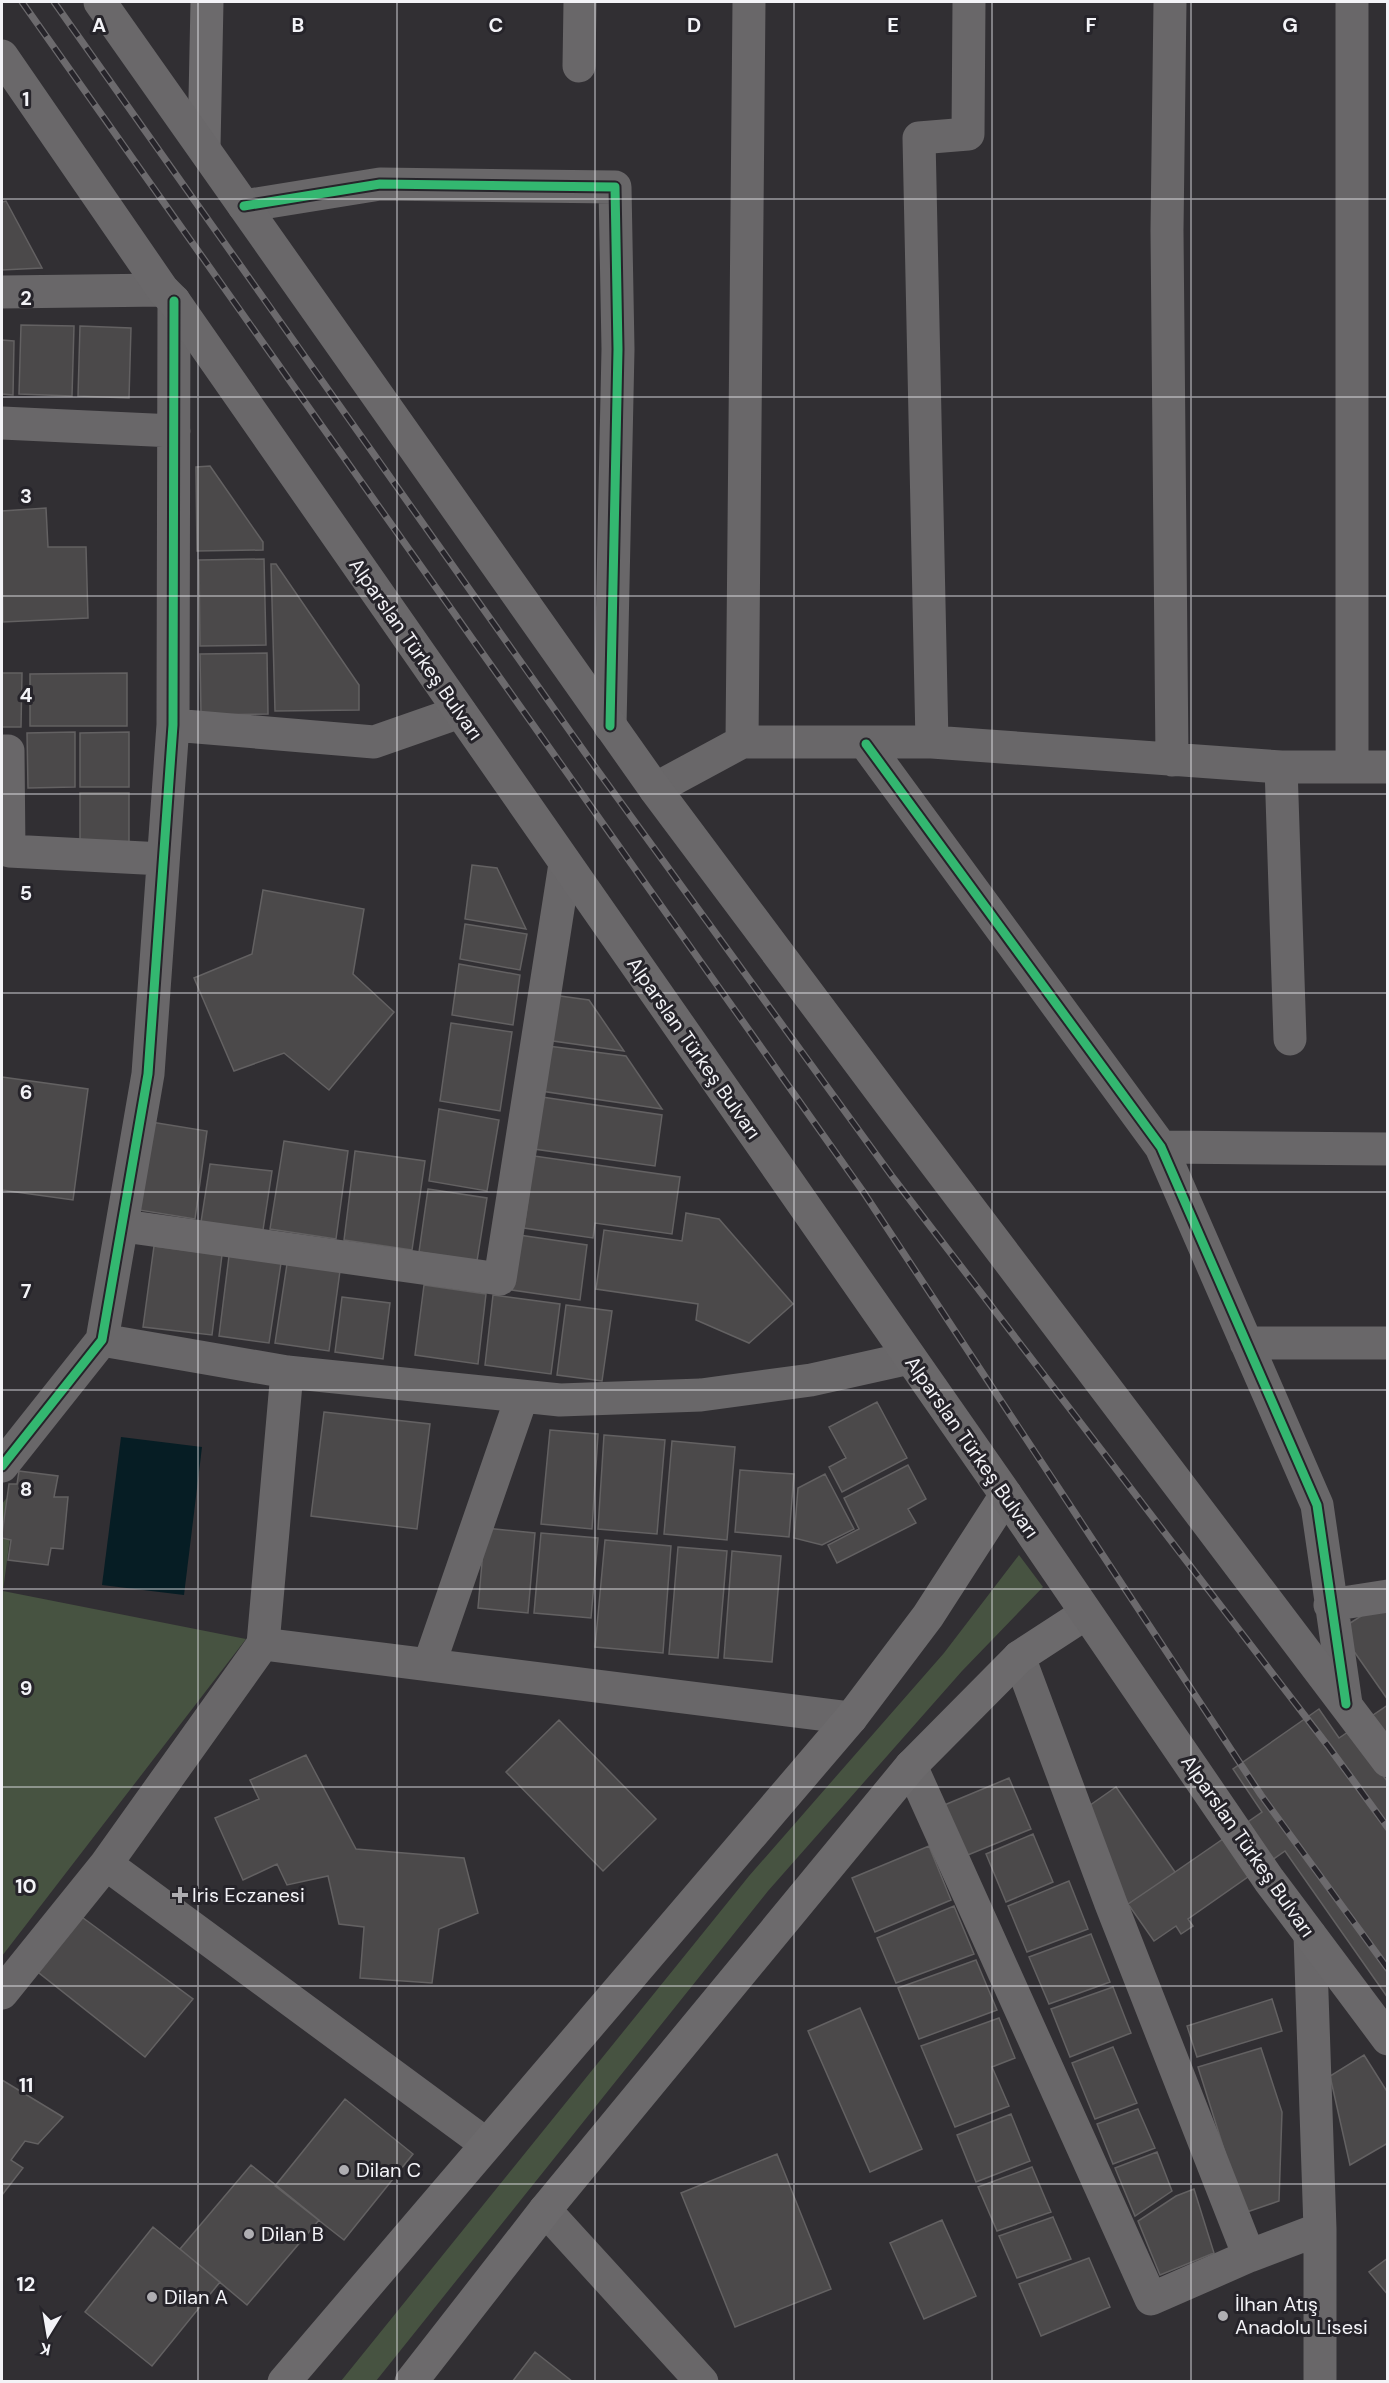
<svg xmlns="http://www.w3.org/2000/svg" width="1389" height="2383" viewBox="0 0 1389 2383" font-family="'DM Sans',sans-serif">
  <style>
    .green { fill: #475341 }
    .water { fill: #061d24 }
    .building { fill: #4b494a; stroke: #636162; stroke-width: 1.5 }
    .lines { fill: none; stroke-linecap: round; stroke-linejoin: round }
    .minor { stroke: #696769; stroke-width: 33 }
    .secondary { stroke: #6c6a6c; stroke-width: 33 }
    .primary { stroke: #6a686a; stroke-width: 33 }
    .rail-casing { stroke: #6c6a6d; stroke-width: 7 }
    .rail { stroke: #26242a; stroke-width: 4.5; stroke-dasharray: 14; stroke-linecap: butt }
    .cycleway-casing { stroke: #26242a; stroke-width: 13 }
    .cycleway { stroke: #33b770; stroke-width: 9 }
    .grid { fill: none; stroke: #f3f3f7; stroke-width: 1.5; stroke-opacity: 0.55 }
    .poi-dot { fill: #afaeb2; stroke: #26242a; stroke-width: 2 }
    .labels { text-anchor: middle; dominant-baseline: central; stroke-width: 6; stroke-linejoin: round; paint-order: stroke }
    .street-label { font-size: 20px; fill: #f3f3f7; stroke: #26242a }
    .poi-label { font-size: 20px; fill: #f3f3f7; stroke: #26242a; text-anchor: start }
    .grid-label { font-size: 20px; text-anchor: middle; font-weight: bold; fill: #f3f3f7; stroke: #26242a; stroke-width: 6; stroke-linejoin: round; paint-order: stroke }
  </style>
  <rect width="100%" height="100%" fill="#312f33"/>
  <path class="green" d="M17,1484L3,1591L246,1639L2,1956V1504Z
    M1019,1555L1043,1587L962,1671L768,1891L376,2381H341L749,1876L944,1653Z"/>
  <path class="water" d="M121,1437L202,1447L184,1595L102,1585Z"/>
  <path class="building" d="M6,201L42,268L2,270V202Z
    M21,325L74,326L72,396L19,394Z
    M80,326L131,328L129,398L78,396Z
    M2,340L14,341L13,395L2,394Z
    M210,466L263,542V550L197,551L196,467Z
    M46,508L48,547H86L88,618L3,622L2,511Z
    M264,559L266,645L200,646L199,560Z
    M271,564H276L359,685V710L275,711Z
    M267,653L268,714L201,715L200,654Z
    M2,673H22L21,727H2Z
    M127,673V726H30V674Z
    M75,732V787L28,788L27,733Z
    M129,732V787H80V733Z
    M80,793H129V847H80Z
    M472,865L497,868L526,929L465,919Z
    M263,890L364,909L353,974L394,1012L329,1090L284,1053L234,1071L194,978L252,954Z
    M465,924L527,934L520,970L460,959Z
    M459,964L520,975L513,1025L452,1015Z
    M553,995L589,1000L624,1051L546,1040Z
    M451,1023L512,1032L500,1111L440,1101Z
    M548,1046L626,1056L662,1109L541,1091Z
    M2,1077L88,1089L73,1200L2,1190Z
    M542,1097L662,1115L655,1166L534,1149Z
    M439,1109L499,1120L487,1191L429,1181Z
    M151,1122L207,1131L195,1219L139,1210Z
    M284,1141L348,1151L336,1239L270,1229Z
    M355,1151L425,1161L412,1250L344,1240Z
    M534,1156L680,1177L672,1234L595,1223L593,1238L524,1228Z
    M210,1164L272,1171L263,1230L201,1222Z
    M428,1189L487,1198L477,1261L419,1252Z
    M686,1213L719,1219L793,1304L749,1343L696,1320L698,1304L596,1289L604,1230L682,1241Z
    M519,1235L587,1245L580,1300L512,1290Z
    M154,1246L222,1255L212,1335L143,1327Z
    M229,1256L281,1263L269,1343L219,1336Z
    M287,1264L340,1271L329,1351L275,1343Z
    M424,1285L486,1294L478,1364L415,1355Z
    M493,1295L560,1304L551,1374L485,1365Z
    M342,1297L390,1303L383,1359L335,1352Z
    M566,1305L612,1311L602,1381L557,1375Z
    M877,1402L907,1458L842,1492L829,1467L846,1458L829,1427Z
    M324,1412L430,1424L417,1529L311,1516Z
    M550,1430L598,1434L592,1529L541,1524Z
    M604,1435L665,1440L657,1534L598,1529Z
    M672,1441L735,1447L727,1540L664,1534Z
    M908,1465L926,1499L908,1509L916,1523L837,1563L828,1545L859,1529L844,1498Z
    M740,1470L794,1474L789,1537L735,1532Z
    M19,1471L58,1476L54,1497H68L63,1549L51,1548L48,1565L8,1560L11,1540L2,1538V1534L9,1484H17Z
    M825,1474L854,1529L822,1545L794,1538L798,1488Z
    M485,1528L535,1533L528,1613L478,1608Z
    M541,1533L598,1538L591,1618L534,1613Z
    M605,1540L671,1546L663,1653L595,1647Z
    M678,1547L727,1551L718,1658L669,1654Z
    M732,1551L781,1556L772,1662L724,1658Z
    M1388,1599V1700L1339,1630Z
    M1388,1599V1700L1339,1630Z
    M1388,1705V1775L1384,1777L1388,1782V1998L1285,1851L1188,1919L1193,1926L1181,1934L1176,1926L1154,1941L1069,1820L1116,1787L1175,1872L1262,1812L1233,1769L1319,1709L1339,1738Z
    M559,1720L656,1819L603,1871L506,1772Z
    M306,1755L356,1849L464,1858L478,1913L439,1929L432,1983L360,1978L364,1927L339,1924L328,1876L287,1885L277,1864L243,1880L215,1818L259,1799L250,1780Z
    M1009,1778L1031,1829L963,1857L942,1806Z
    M1116,1787L1175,1872L1128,1904L1069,1820Z
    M1033,1834L1053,1882L1006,1902L986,1854Z
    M929,1846L951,1900L875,1932L852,1878Z
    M1069,1881L1088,1929L1027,1952L1008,1906Z
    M954,1906L974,1954L896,1983L877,1938Z
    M75,1912L193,1999L145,2057L34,1969Z
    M1091,1934L1110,1982L1049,2004L1029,1957Z
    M976,1960L997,2010L919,2039L898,1988Z
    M1113,1987L1131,2033L1070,2057L1051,2009Z
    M1272,1999L1282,2031L1197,2057L1187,2026Z
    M860,2008L922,2149L870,2172L808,2031Z
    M999,2018L1015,2058L992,2067L1009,2106L955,2127L921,2046Z
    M1113,2047L1137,2103L1095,2119L1072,2063Z
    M1261,2048L1282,2112L1279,2201L1244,2213L1198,2067Z
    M1364,2055L1388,2093V2143L1350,2165L1330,2076Z
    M2,2080L63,2117L38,2144L25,2141L11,2160L23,2168L2,2195Z
    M345,2099L413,2154L344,2240L275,2186Z
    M1138,2109L1155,2148L1113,2164L1097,2124Z
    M1011,2114L1030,2161L976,2182L957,2135Z
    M1157,2152L1172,2191L1135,2216L1115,2168Z
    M777,2154L831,2289L735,2327L681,2193Z
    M251,2165L319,2220L247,2305L180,2249Z
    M1032,2167L1051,2212L997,2231L978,2187Z
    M1194,2189L1214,2253L1160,2275L1138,2221L1176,2196Z
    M1053,2217L1071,2259L1017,2278L999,2236Z
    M942,2220L976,2296L924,2319L890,2243Z
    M153,2227L220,2282L152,2366L85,2312Z
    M1089,2258L1110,2307L1041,2336L1019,2284Z
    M1388,2258V2295L1369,2272Z
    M535,2352L573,2382H512Z"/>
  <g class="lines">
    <path class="minor" d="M1170,2L1167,230L1172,760
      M579,66L580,2
      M244,206L380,184L615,187L618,349L610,726
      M2,292L163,290
      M2,423L174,431
      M173,725L374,742L460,712
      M742,742L749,2
      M932,742L919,138L968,134L969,2
      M866,744L1161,1147L1317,1505L1346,1704
      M2,751H8L9,851L163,859
      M1281,767L1290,1039
      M1352,767V2
      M655,789L742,742H932L1281,767H1388
      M1161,1147L1388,1149
      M124,1226L500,1279L565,864
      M102,1340L287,1372L560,1400L701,1395L811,1380L910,1358
      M1246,1343H1388
      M2,1466L102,1340L148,1074L173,725L174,301
      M1330,1605L1388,1596
      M263,1644L851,1718
      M1019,1657L1111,1904L1249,2256
      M429,1665L522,1396
      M911,1766L1151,2299L1249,2256L1320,2229
      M106,1864L486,2144
      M1310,1935L1320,2229V2382
      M2,1993L106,1864L263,1644L287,1372
      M545,2210L702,2382"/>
    <path class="secondary" d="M204,147L207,2
      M284,2382L851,1718L928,1616L1006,1495
      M411,2382L545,2210L911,1766L1019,1657L1085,1614"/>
    <path class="primary" d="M100,2L655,789L892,1106L1388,1761
      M2,56L163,290L174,301L1006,1495L1269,1880L1388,2039"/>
    <defs>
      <path id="rail" d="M22,2L862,1190L1261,1795L1388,1969
        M54,2L598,771L894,1179L1328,1746L1388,1828"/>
    </defs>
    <use href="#rail" class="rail-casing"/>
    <use href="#rail" class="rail"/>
    <defs>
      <path id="cycleway" d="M244,206L380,184L615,187L618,349L610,726
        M866,744L1161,1147L1317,1505L1346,1704
        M2,1466L102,1340L148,1074L173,725L174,301"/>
    </defs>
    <use href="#cycleway" class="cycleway-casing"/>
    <use href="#cycleway" class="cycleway"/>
  </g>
  <path class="grid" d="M198,2V2382M397,2V2382M595,2V2382M794,2V2382M992,2V2382M1191,2V2382M2,199H1388M2,397H1388M2,596H1388M2,794H1388M2,993H1388M2,1192H1388M2,1390H1388M2,1589H1388M2,1787H1388M2,1986H1388M2,2184H1388"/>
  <g class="poi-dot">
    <path d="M177 1886h6v6h6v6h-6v6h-6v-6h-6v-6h6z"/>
    <circle cx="344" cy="2170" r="6"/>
    <circle cx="249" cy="2234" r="6"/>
    <circle cx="152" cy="2297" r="6"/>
    <circle cx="1223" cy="2316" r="6"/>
  </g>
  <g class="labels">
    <g class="street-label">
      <text transform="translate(416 649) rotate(55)">Alparslan Türkeş Bulvarı</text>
      <text transform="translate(694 1048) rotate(55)">Alparslan Türkeş Bulvarı</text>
      <text transform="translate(972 1447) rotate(55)">Alparslan Türkeş Bulvarı</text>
      <text transform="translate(1248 1846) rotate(55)">Alparslan Türkeş Bulvarı</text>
    </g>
    <g class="poi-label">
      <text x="192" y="1895">Iris Eczanesi</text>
      <text x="356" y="2170">Dilan C</text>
      <text x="261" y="2234">Dilan B</text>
      <text x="164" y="2297">Dilan A</text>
      <text x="1235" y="2304">İlhan Atış<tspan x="1235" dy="23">Anadolu Lisesi</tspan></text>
    </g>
  </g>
  <g class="grid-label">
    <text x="99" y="32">A</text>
    <text x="298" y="32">B</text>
    <text x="496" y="32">C</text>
    <text x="694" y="32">D</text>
    <text x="893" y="32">E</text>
    <text x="1091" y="32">F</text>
    <text x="1290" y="32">G</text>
    <text x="26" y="106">1</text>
    <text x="26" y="305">2</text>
    <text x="26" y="503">3</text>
    <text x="26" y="702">4</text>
    <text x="26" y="900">5</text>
    <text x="26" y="1099">6</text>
    <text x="26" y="1298">7</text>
    <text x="26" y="1496">8</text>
    <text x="26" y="1695">9</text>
    <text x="26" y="1893">10</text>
    <text x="26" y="2092">11</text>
    <text x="26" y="2291">12</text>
  </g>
  <rect width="1389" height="2383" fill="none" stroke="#f3f3f7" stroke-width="6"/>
  <g transform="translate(48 2335) rotate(191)" stroke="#26242a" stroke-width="4.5" paint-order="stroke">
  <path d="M0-4.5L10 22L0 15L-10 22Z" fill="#f3f3f7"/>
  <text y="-9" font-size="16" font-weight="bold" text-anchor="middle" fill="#f3f3f7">K</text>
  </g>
</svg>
